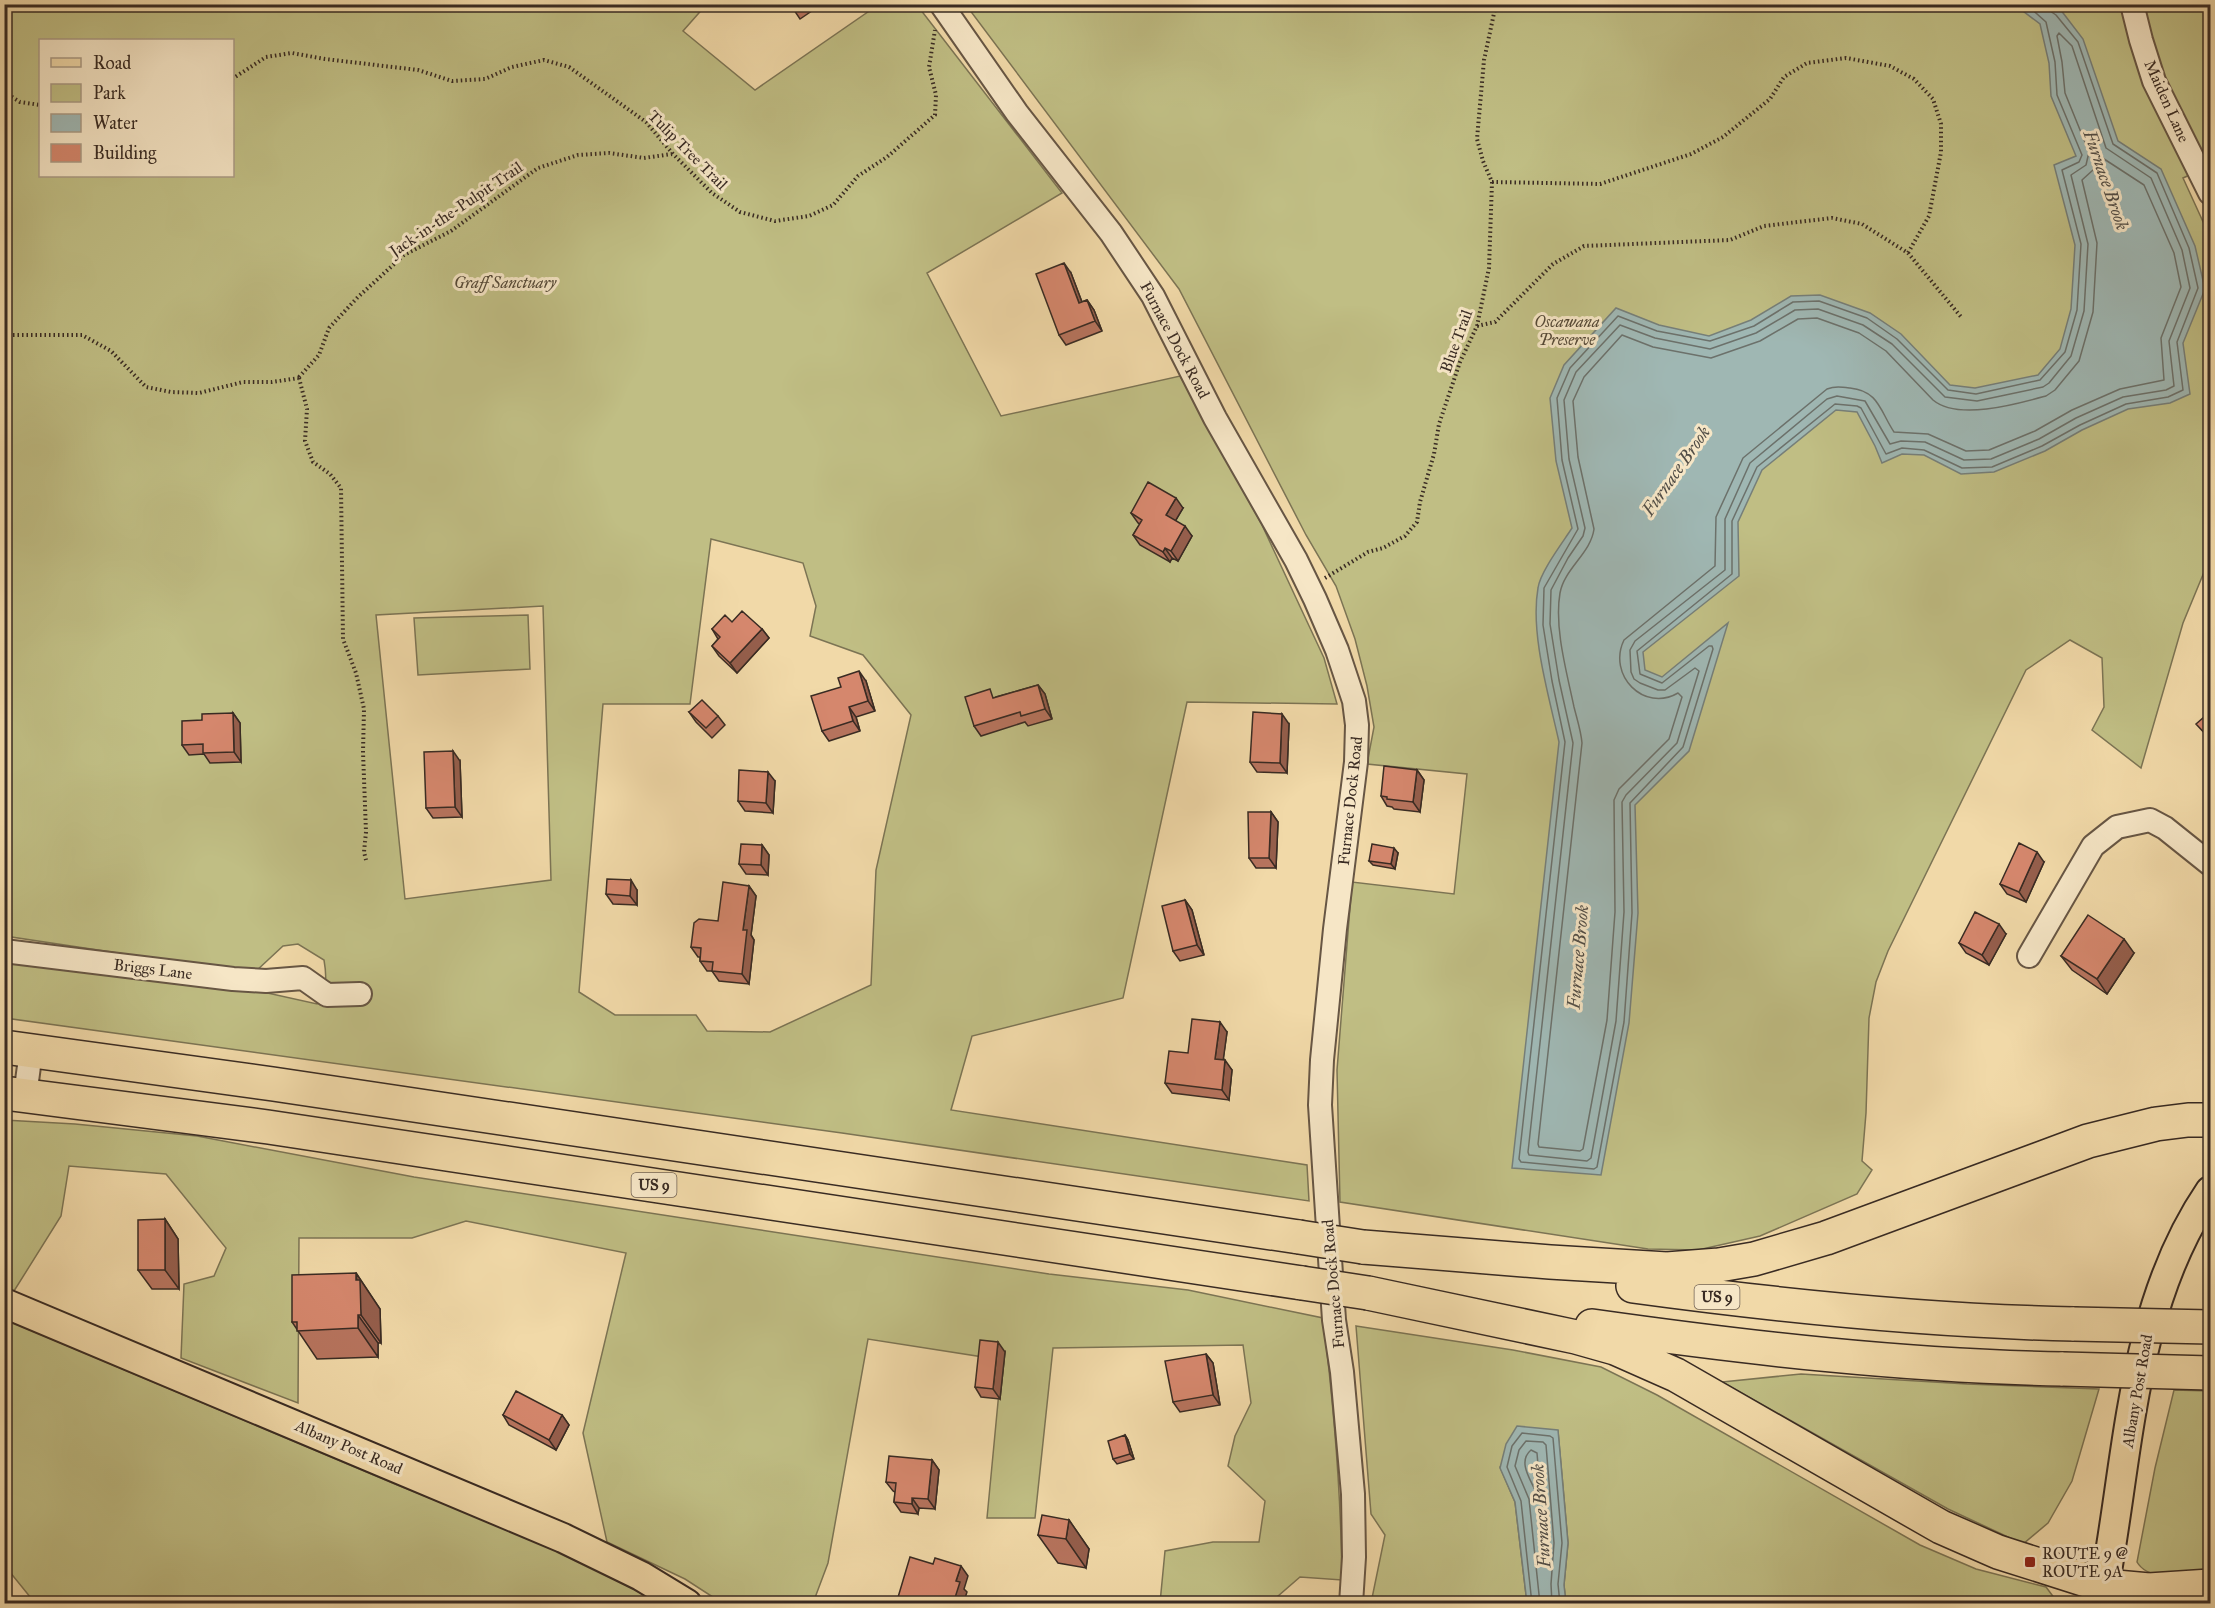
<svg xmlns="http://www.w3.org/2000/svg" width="2215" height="1608" viewBox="0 0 2215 1608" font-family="'IM FELL Great Primer',serif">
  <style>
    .green { fill: #c0be84; stroke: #7c7454; stroke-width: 1.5; fill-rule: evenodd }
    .water { fill: #9fb7b3; stroke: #767f79; stroke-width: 1.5 }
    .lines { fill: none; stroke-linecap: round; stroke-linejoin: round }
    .shore { stroke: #6c716b; stroke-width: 1.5 }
    .minor-casing { stroke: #675644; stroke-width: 26 }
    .major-casing { stroke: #392b23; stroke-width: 32 }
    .highway-casing { stroke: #392b23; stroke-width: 36 }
    .path { stroke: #392b23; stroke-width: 4; stroke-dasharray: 1.5 3; stroke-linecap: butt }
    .minor { stroke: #f6e6c6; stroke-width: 22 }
    .major { stroke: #f1d9a8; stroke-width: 28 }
    .highway { stroke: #f1d9a8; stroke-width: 33 }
    .highway-bridge-casing { stroke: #392b23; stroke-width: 36; stroke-linecap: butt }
    .highway-bridge { stroke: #f1d9a8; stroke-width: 33 }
    .wall { fill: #b7745e; stroke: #392b23; stroke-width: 1.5 }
    .shaded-wall { fill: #955e4c; stroke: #392b23; stroke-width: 1.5 }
    .building { fill: #d5876d; stroke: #392b23; stroke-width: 1.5 }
    .poi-dot { fill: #8f2418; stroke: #f6e6c6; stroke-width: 2 }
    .labels { text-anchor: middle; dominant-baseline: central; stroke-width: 6; stroke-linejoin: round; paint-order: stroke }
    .shield { fill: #f6e6c6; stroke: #726354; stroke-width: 1.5 }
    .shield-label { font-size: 15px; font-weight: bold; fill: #392b23 }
    .street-label { font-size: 16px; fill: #392b23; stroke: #f6e6c6 }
    .park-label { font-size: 16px; font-style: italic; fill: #544836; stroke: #f6e6c6 }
    .poi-label { font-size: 16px; fill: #392b23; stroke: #f6e6c6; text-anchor: start }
    .water-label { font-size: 18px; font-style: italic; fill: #524e47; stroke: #f6e6c6 }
  </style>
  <rect width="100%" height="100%" fill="#f1d9a8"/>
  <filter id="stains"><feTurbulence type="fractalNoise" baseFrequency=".00333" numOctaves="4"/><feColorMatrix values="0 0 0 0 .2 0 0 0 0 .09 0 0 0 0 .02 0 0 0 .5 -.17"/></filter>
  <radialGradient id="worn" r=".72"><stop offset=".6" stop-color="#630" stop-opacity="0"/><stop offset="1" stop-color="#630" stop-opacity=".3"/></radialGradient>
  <path class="green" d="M5,5H706L683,31L755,90L878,5H917L1062,193L927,273L1001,416L1180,376L1262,525L1324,658L1337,704L1187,702L1123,998L972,1036L951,1110L1307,1165L1309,1201L842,1133L5,1018V958L263,992L317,1004C327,989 327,977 324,960L298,944L283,946L255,972L237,971L5,936ZM40,40H232V176H40ZM711,539L803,563L816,606L810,636L863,655L911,715L876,870L871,985L770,1032L707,1031L696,1015H615L579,992L603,704H690ZM543,606L551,880L405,899L376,615Z
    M966,5H2210V166L2183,178L2210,237V566L2207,565L2183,623L2141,768L2092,730L2104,707L2102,658L2070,640L2026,670L1888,951L1876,982L1869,1018L1866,1113L1862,1161L1872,1170L1857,1194L1760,1236L1698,1250L1648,1249L1340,1202L1337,1070L1352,882L1454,894L1467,774L1367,764L1374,727L1367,686L1355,639L1336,586L1306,535L1179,289Z
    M528,615L530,669L418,675L414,618Z
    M4,1120L75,1124L197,1136L414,1177L1049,1274L1188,1290L1323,1318C1334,1407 1341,1491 1342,1580L1300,1577L1270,1603H1160L1165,1551L1213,1542H1259L1265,1501L1228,1466L1235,1436L1251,1403L1243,1345L1053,1348L1035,1518H987L1002,1360L868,1339L828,1563L813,1603H722L685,1579L607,1542L583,1433L626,1253L466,1221L412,1238H299L298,1403L181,1358L184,1284L214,1276L226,1248L166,1174L69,1166L61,1216L14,1291L5,1287Z
    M4,1319L395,1484L554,1548L660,1603H35L5,1566Z
    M1356,1326L1513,1350L1601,1367L1657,1395L1920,1545L1976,1569L2046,1587L2058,1603H1566L1564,1585L1568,1543L1558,1431L1500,1467L1515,1502L1527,1603H1371L1385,1535L1371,1514Z
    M1801,1374L1967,1384L2099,1389L2072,1481L2048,1523L2023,1544L1948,1509L1722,1382Z
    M2174,1390L2210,1391V1575C2189,1575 2149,1583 2137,1562L2155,1468Z"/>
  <path class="water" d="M2015,5H2049L2060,9L2083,39L2118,141L2161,169L2195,246L2205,289L2183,343L2190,394L2170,403L2128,409L2082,430L2045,451L1994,472L1961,474L1924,455L1902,454L1882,463L1875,446L1857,412L1836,410L1762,470L1738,522L1739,576L1643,652L1645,670L1662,677L1728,623L1689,751L1635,805L1638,913L1629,1023L1601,1175L1512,1168L1559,742C1549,696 1530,634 1538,588C1540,572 1563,542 1572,528L1556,461L1550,398L1564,365L1616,308L1659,325L1709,336L1751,320L1791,296L1820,295L1870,313L1901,334L1950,385L1975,388L2038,375L2060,349L2071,309L2075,245L2054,165L2076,156L2051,96L2049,63L2040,24Z
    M1517,1426L1558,1430L1568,1543L1564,1585L1566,1603H1527L1515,1502L1500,1468L1506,1444Z"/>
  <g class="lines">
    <path class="shore" d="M2026,4L2046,22L2055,62L2057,95L2082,155L2079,162L2062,170L2081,244L2077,310L2065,352L2040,380L1976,394L1948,390L1897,339L1867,318L1819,301L1793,302L1754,326L1710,341L1657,331L1618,316L1570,368L1557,398L1562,460L1578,529L1544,588L1543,625L1552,681L1565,742L1519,1159L1521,1162L1594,1169L1597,1167L1624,1022L1632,913L1630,803L1683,747L1713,649L1712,646H1709L1662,683L1640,674L1637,651L1732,574V521L1757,467L1835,404L1857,406L1861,408L1886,454L1902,448L1924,450L1962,468L1992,467L2042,446L2080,425L2126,404L2168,397L2183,390L2177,342L2198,288L2189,248L2157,173L2113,144L2078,42L2056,15L2050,11L2048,4
      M2059,33L2072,46L2106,148L2151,178L2182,250L2190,288L2169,341L2174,386L2166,390L2123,397L2076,418L2039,439L1991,459L1964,460L1925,442L1901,441L1890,444L1865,401L1837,396L1827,399L1750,463L1725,519V570L1635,641L1630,650L1631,672L1634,679L1640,683L1658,690H1665L1695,668L1699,671L1677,743L1626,795L1622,802L1624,912L1616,1021L1591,1158L1587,1161L1529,1155L1528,1152L1573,743L1559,680L1550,624L1551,590L1568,558L1583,536L1585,528L1569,459L1564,400L1576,372L1620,325L1655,338L1710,349L1756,333L1795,310L1818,309L1863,325L1892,344L1945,397L1977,401L2043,387L2049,383L2071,356L2084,311L2088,244L2071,175L2086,165L2089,152L2065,93L2062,62L2057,36Z
      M2101,157L2144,185L2174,253L2181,287L2161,338L2164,380L2120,389L2072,410L2035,431L1989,450L1966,451L1928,434L1894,432C1880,411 1879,391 1850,388C1842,387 1835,386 1827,389L1743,458L1716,517L1715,566L1624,640C1607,675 1644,713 1678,693L1682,697L1669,739L1619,789L1614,800L1615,912L1607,1020L1583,1149L1580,1151L1539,1147L1538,1144L1582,743C1581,731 1577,719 1574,707C1567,673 1554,628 1560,593C1564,569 1591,553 1594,529L1578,457L1573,401L1584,377L1622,335L1653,347L1711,358L1760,341L1798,319L1817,318L1859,333L1886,351L1933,400C1958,421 2017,404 2046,396L2055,390L2079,361L2093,312L2097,243L2082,180L2093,170Z
      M1531,1450L1537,1453L1540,1489L1538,1492L1535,1490C1529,1477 1518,1461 1531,1450Z
      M1532,1604L1521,1501L1507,1467L1512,1446L1522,1433L1550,1436L1553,1438L1562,1543L1558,1584L1560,1604
      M1540,1604L1529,1499L1515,1466L1519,1450L1526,1441L1543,1442L1546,1445L1554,1543L1551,1584L1552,1604"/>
    <defs>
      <path id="minor" d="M941,4L1017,113L1111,233L1153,296L1215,418L1296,560L1315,599L1337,650L1354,701L1357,725L1356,762L1335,929L1322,1060L1320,1105L1334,1320L1342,1372L1353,1494L1354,1557L1351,1604
        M2132,4L2141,40L2154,81L2210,193
        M4,951L233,979L266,981L303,978L327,995L360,994
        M2029,956L2093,846L2117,827L2150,820L2165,828L2210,864
        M25,1096L31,1051"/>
      <path id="major" d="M4,1303L563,1538L641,1576L687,1604
        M2101,1604C2129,1465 2128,1311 2210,1191"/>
      <path id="highway" d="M4,1047L273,1084L1299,1237
        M4,1093L268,1127L1302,1283
        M1363,1247L1550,1262L1667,1269L1719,1265L1754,1259L1826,1238L2088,1141L2156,1124L2188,1120H2210
        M1633,1286C1780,1306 1926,1321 2074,1324
        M1368,1293L1576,1337L1615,1348L1676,1375L1941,1527L1998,1552L2105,1586L2149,1590L2210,1586
        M1592,1326C1748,1348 1905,1366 2063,1369"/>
    </defs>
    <use href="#minor" class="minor-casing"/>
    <use href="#major" class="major-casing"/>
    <use href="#highway" class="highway-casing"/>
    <path class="path" d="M232,79L266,57L292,53L325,59L418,70L452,81L485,79L512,67L544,60L569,67L646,122L673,154L712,193L740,212L775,221L809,216L833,205L858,176L887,157L935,115L936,95L929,67L935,30
      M4,92L20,102L40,105
      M1492,182L1600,184L1691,154L1723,137L1770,99L1784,77L1807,63L1846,58L1890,66L1914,79L1933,99L1941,124V152L1929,216L1908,253
      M1477,326L1495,322L1553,264L1584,246L1730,240L1764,226L1832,218L1862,224L1908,253L1962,318
      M4,335H82L111,351L146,387L171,392L199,393L243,382H272L299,378
      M299,377L319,355L329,328L357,298L404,255L451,231L538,168L578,155L609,153L644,158L672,154
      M299,378L307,409L305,441L313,462L330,474L341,488L343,639L356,673L364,709L363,752L366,832L364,852L366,860
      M1325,578L1368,552L1383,548L1405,536L1417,522L1420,502L1434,454L1439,424L1460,362L1477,326L1489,268L1492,182L1483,161L1477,139L1484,60L1496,4"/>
    <use href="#minor" class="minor"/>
    <use href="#major" class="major"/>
    <use href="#highway" class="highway"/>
    <defs>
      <path id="highway-bridge" d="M1299,1237L1363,1247
        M1302,1283L1368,1293
        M2074,1324L2210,1327
        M2063,1369L2210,1373"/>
    </defs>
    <use href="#highway-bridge" class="highway-bridge-casing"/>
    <use href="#highway-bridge" class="highway-bridge"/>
  </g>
  <path class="wall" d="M790,4H822L800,19Z
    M1071,273L1082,302L1087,300L1094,310L1102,331L1066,345L1059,335Z
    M1183,508L1175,521L1192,536L1178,561L1172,558L1170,562L1140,545L1133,535L1140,524L1138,523L1131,513Z
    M732,622L762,629L769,638L737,673L719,656L712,646L718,639L712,629Z
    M866,681L875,711L856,717L860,731L829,741L822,731Z
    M1038,685L1045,694L1052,719L1028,726L1025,722L981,736L974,726L996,697Z
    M689,712L718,716L725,725L712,738L696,722Z
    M233,713L240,723L241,762L210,763L204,754L189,755L182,745L202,720Z
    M1289,724L1287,773L1257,772L1250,762Z
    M460,761L462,817L433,818L426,808Z
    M1417,770L1424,780L1420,812L1394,809L1392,807L1387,806L1381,796Z
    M775,781L773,813L745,811L738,801Z
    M1271,812L1278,822L1276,868H1256L1249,858Z
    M762,845L769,855L768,875L746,874L739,864Z
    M1398,853L1395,869L1373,865L1369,861Z
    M2044,862L2026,902L2007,894L2000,884Z
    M749,886L756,896L751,935L754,940L749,984L719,981L712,971H707L700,961V957H698L691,947L718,921Z
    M637,890V905L613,904L606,894Z
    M1185,900L1192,910L1204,955L1180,961L1173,951Z
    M2006,934L1989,965L1966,953L1959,943Z
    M2134,953L2107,994L2072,970L2061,956Z
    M1227,1032L1223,1060L1232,1070L1229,1100L1172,1093L1165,1083L1188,1053Z
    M165,1219L178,1239L179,1289H152L138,1270Z
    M356,1273L380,1309L381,1343H378V1357L317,1359L292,1322Z
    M1005,1352L1000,1399L981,1397L975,1387Z
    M1206,1354L1213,1363L1220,1405L1180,1412L1173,1402Z
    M503,1415H562L569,1425L556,1450L509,1425Z
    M1125,1435L1128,1440L1134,1459L1117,1464L1113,1459Z
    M932,1460L939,1470L935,1509L919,1508L918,1514L901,1512L894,1502L895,1492L893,1491L886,1482Z
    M1069,1520L1089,1549L1086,1568L1058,1563L1038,1535Z"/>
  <path class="shaded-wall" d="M1064,263L1071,273L1086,313L1079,303Z
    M1087,300L1094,310L1102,331L1095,321Z
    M1176,498L1183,508L1173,525L1166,515Z
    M1185,526L1192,536L1178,561L1171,551Z
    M1165,548L1172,558L1170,562L1163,552Z
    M762,629L769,638L737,673L730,663Z
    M859,671L866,681L875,711L868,701Z
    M1038,685L1045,694L1052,719L1045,709Z
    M849,707L856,717L860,731L853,721Z
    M233,713L240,723L241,762L234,752Z
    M1282,714L1289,724L1287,773L1280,763Z
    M453,751L460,761L462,817L455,807Z
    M1417,770L1424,780L1420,812L1413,802Z
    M768,772L775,781L773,813L766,803Z
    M1271,812L1278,822L1276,868L1269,858Z
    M762,845L769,855L768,875L761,865Z
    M1394,848L1398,853L1395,869L1391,864Z
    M2037,852L2044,862L2026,902L2019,892Z
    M631,880L637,890V905L630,896Z
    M749,886L756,896L751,935L754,940L749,984L742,974L743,930Z
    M1185,900L1192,910L1204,955L1197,945Z
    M1999,924L2006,934L1989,965L1982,955Z
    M2124,939L2134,953L2107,994L2097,979Z
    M1220,1022L1227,1032L1222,1069L1215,1059Z
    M1225,1060L1232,1070L1229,1100L1222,1090Z
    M165,1219L178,1239L179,1289L165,1270Z
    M356,1273L380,1309L381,1343L361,1315Z
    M358,1315L378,1343V1357L358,1328Z
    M998,1342L1005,1352L1000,1399L993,1389Z
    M1206,1354L1213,1363L1220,1405L1213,1395Z
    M562,1415L569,1425L556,1450L549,1440Z
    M1125,1435L1128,1440L1134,1459L1130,1454Z
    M932,1460L939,1470L935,1509L928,1499Z
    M912,1498L919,1508L918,1514L912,1504Z
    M1069,1520L1089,1549L1086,1568L1066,1539Z
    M961,1566L968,1576L964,1589L967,1592L963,1604H953L956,1581Z"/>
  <path class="building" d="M790,4H800L793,9Z
    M1064,263L1079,303L1087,300L1095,321L1059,335L1036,274Z
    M1148,482L1176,498L1166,515L1185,526L1171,551L1165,548L1163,552L1133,535L1142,520L1131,513Z
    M742,611L762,629L730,663L712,646L720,637L712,629L725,615L732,622Z
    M859,671L868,701L849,707L853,721L822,731L811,696L841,687L838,678Z
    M1038,685L1045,709L1021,716L1020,712L974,726L965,697L990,689L993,698Z
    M702,700L718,716L706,728L689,712Z
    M2211,711V740L2196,724Z
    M1253,712L1282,714L1280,763L1250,762Z
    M233,713L234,752L203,753V744L182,745V721L202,720V714Z
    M453,751L455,807L426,808L424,752Z
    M1384,766L1417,770L1413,802L1387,799V797L1381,796Z
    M739,770L768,772L766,803L738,801Z
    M1248,812H1271L1269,858H1249Z
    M2019,843L2037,852L2019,892L2000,884Z
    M741,844L762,845L761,865L739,864Z
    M1372,844L1394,848L1391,864L1369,861Z
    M607,879L631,880L630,896L606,894Z
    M723,882L749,886L743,930H747L742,974L712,971L713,962L700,961L701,948L691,947L694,923L699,919L718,921Z
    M1185,900L1197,945L1173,951L1162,906Z
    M1975,912L1999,924L1982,955L1959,943Z
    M2088,915L2124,939L2097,979L2061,956Z
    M1192,1019L1220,1022L1215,1059L1225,1060L1222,1090L1165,1083L1169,1051L1188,1053Z
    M165,1219V1270H138V1220Z
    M356,1273V1280H360L361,1315H358V1328L297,1331V1322H292V1275Z
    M980,1340L998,1342L993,1389L975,1387Z
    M1206,1354L1213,1395L1173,1402L1165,1361Z
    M516,1391L562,1415L549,1440L503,1415Z
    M1125,1435L1130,1454L1113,1459L1108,1441Z
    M889,1456L932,1460L928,1499L912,1498V1504L894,1502L896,1483L886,1482Z
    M1042,1515L1069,1520L1066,1539L1038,1535Z
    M910,1557L933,1564L935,1558L961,1566L956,1581L960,1582L953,1604H896Z"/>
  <rect class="poi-dot" x="2024" y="1556" width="12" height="12" rx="3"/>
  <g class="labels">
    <g class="shield">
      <rect x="631.5" y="1173" width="45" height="24" rx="4.5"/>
      <rect x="1694.5" y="1285" width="45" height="24" rx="4.5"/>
    </g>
    <g class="shield-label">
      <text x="654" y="1185">US 9</text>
      <text x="1717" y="1297">US 9</text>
    </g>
    <g class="street-label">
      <text transform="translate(2167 101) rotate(66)">Maiden Lane</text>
      <text transform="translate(688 150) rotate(45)">Tulip Tree Trail</text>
      <text transform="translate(456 209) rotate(-34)">Jack-in-the-Pulpit Trail</text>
      <text transform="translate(1175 340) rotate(62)">Furnace Dock Road</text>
      <text transform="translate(1456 341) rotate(-70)">Blue Trail</text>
      <text transform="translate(1350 801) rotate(-84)">Furnace Dock Road</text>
      <text transform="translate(153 969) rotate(7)">Briggs Lane</text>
      <text transform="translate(1333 1284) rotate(-95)">Furnace Dock Road</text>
      <text transform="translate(2137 1391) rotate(-80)">Albany Post Road</text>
      <text transform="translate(349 1447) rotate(23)">Albany Post Road</text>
    </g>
    <g class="park-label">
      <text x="505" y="282">Graff Sanctuary</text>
      <text x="1567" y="321">Oscawana<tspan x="1567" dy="18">Preserve</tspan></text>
    </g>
    <g class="poi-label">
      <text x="2042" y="1553">ROUTE 9 @<tspan x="2042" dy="18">ROUTE 9A</tspan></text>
    </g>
    <g class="water-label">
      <text transform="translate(2106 180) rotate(71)">Furnace Brook</text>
      <text transform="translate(1676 471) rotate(-55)">Furnace Brook</text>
      <text transform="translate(1578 957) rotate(-85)">Furnace Brook</text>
      <text transform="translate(1541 1516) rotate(-94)">Furnace Brook</text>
    </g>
  </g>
  <rect width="2215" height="1608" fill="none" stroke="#f1d9a8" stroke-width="24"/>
  <rect x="6" y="6" width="2203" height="1596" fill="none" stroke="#392b23" stroke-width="3"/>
  <rect x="12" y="12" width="2191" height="1584" fill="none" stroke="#392b23" stroke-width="1.5"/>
  <rect x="39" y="39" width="195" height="138" fill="#f6e6c6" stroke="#aa9b85" stroke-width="1.5"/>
  <rect x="51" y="58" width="30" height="9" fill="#f1d9a8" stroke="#aa9b85" stroke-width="1.5"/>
  <text x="93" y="69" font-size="18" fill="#392b23">Road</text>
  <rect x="51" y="84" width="30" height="18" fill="#c0be84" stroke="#aa9b85" stroke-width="1.5"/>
  <text x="93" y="99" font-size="18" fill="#392b23">Park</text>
  <rect x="51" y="114" width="30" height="18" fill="#9fb7b3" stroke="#aa9b85" stroke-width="1.5"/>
  <text x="93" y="129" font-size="18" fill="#392b23">Water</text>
  <rect x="51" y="144" width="30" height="18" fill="#d5876d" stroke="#aa9b85" stroke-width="1.5"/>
  <text x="93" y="159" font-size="18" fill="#392b23">Building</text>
  <rect width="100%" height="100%" filter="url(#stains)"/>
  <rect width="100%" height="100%" fill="url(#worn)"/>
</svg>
